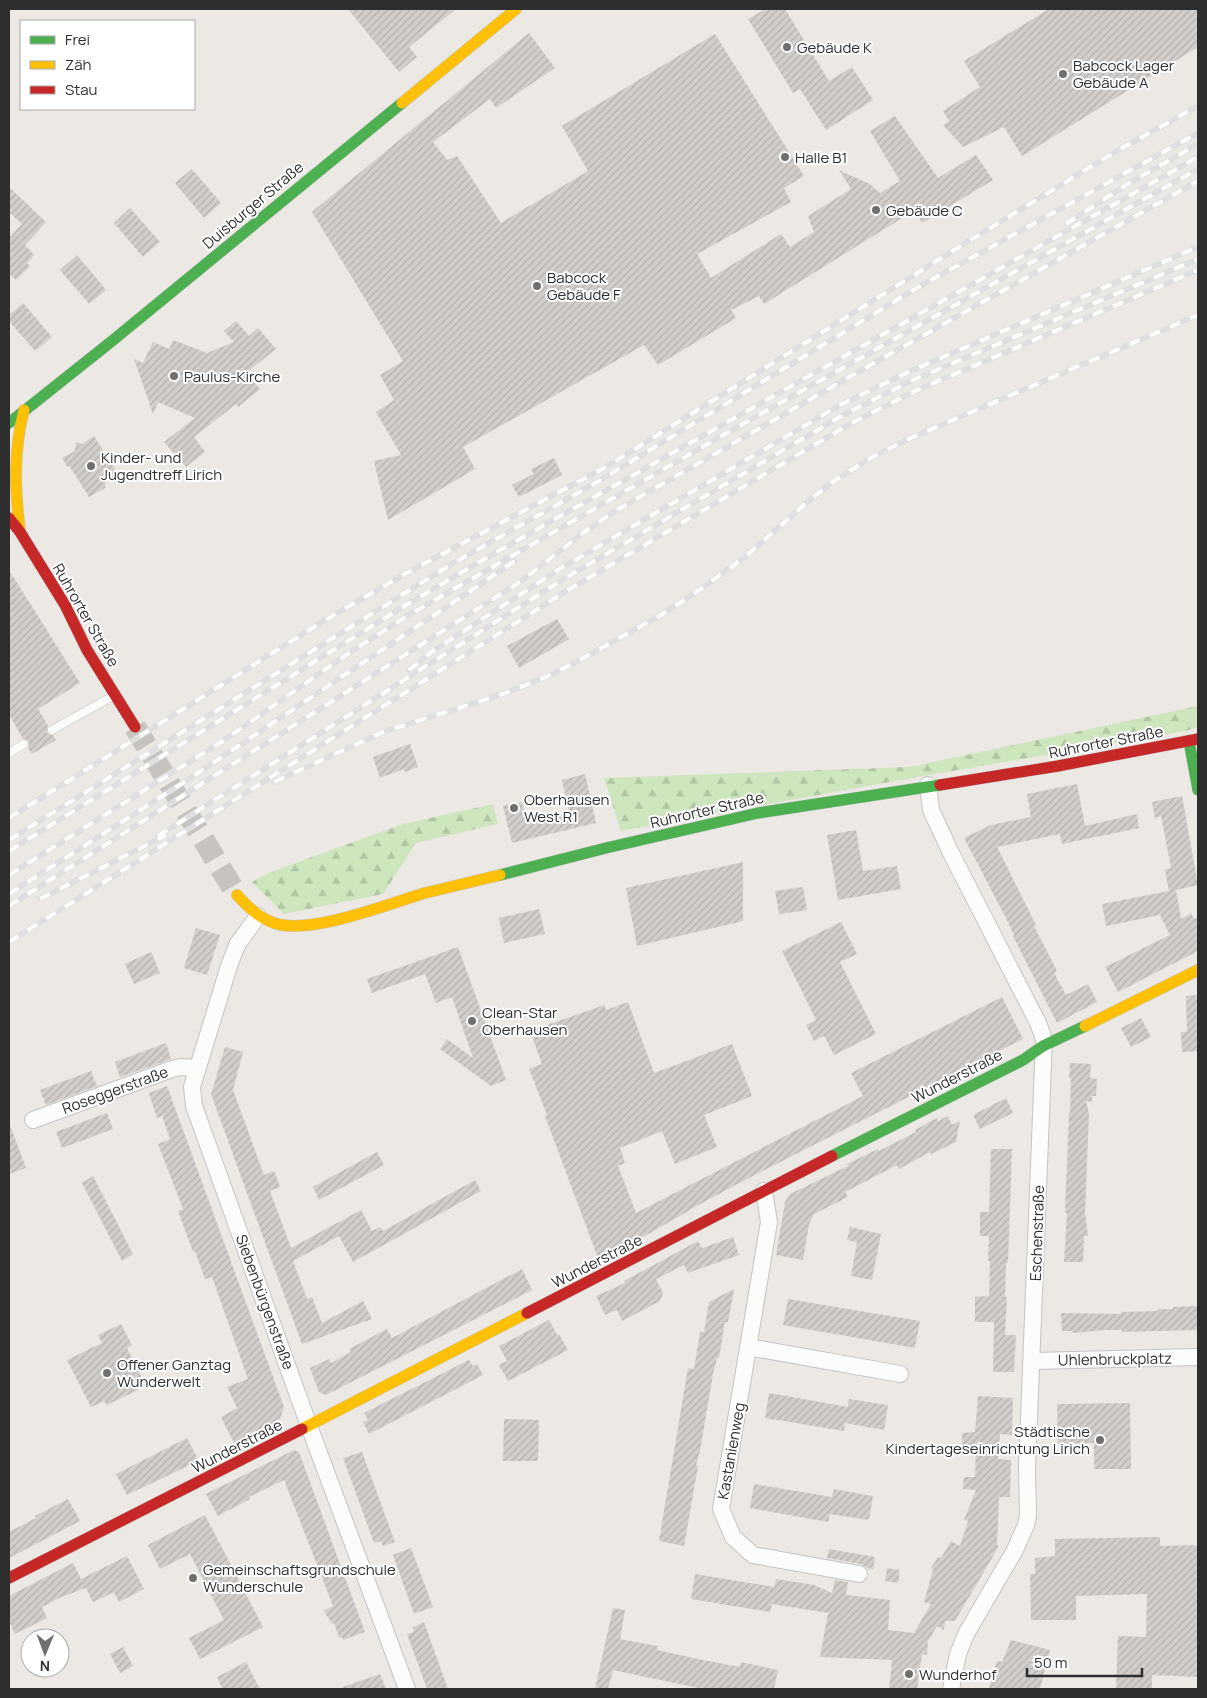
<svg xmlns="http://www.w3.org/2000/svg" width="1207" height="1698" viewBox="0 0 1207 1698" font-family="Manrope,sans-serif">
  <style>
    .forest { fill: url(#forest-firs) }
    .building { fill: url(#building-hatch) }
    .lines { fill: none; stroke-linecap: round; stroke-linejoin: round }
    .secondary-tunnel { stroke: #c6c3c0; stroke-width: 22; stroke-dasharray: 22 11; stroke-linecap: butt }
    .lane-casing { stroke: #c5c4c5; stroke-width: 9 }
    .street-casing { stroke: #c5c4c5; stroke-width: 18 }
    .fast-casing { stroke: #c5c4c5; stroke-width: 12 }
    .slow-casing { stroke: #c5c4c5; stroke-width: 12 }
    .jam-casing { stroke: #c5c4c5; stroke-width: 12 }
    .lane { stroke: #fcfcfb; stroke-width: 8 }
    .street { stroke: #fcfcfb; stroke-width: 16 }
    .fast { stroke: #4caf50; stroke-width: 11 }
    .slow { stroke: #ffc107; stroke-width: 11 }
    .jam { stroke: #c62828; stroke-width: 11 }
    .rail-casing { stroke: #dfdfe1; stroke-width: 5.5 }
    .rail { stroke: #fff; stroke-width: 4; stroke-dasharray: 11; stroke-linecap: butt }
    .poi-dot { fill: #706f6e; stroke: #fff; stroke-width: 2 }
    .labels { text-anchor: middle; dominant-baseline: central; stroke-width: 4; stroke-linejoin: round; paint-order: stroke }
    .poi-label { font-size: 15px; fill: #2e2e2e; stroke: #fff; text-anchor: start }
    .street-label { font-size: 15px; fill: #2e2e2e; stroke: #fff }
  </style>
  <defs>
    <pattern id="forest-firs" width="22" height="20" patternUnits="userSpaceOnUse" patternTransform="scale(1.25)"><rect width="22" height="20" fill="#cee6be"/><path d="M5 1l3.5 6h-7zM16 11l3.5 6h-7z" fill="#b1c6a4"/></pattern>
    <pattern id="building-hatch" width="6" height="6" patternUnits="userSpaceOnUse" patternTransform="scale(1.25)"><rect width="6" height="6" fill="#d1cecb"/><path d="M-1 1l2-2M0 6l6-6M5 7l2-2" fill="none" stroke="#b4b1af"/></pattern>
  </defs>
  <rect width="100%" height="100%" fill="#ece8e4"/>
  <path class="forest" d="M1198,706V727L1186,731L923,776L621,831L604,778L909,767Z
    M493,804L498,824L416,843L383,894L284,914L252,882L268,873L403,824Z"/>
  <path class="building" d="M348,9H456L409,47L417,57L399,72Z
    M766,9H785L829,81L852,67L873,100L826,130L800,89L793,93L748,19Z
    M1049,9H1198V47L1022,156L1004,127L963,147L943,125L949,121L943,111L980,87L964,61Z
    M529,33L555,68L496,108L490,99L433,142L447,160L457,156L501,223L588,171L562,126L715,34L804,176L784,188L791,202L697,254L711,278L781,234L790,247L814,232L808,216L851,189L839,170L870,184L880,193L900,181L870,131L895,116L938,178L976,155L993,180L922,223L915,210L764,304L759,296L731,310L736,318L658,365L644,345L463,447L475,469L388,520L374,461L401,455L376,412L394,400L380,375L403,361L312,212Z
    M192,169L221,203L204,218L175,183Z
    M9,187L46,222L25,245L34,255L27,263L30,266L16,280L9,274V238L22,224L9,212Z
    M130,208L160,242L143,257L114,223Z
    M77,255L106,290L89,304L60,270Z
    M23,303L52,337L35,351L9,321V315Z
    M236,321L249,336L258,328L276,349L246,373L260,389L238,407L236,404L194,437L205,452L186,467L164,442L195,418L158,402L153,414L134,359L143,363L153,342L169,349L173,340L207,353L234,342L224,331Z
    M94,436L118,474L106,481L105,488L89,497L70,467L67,466L62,458L75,451L76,442L82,444Z
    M554,458L562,475L519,497L512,485L534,474L531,469Z
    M9,570L80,683L38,709L48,726L47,733L53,735L56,740L32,754L28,748L29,742L23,739L9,714Z
    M557,619L569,639L519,668L507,646Z
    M410,744L418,767L405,772L404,769L380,778L373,757Z
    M585,774L596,823L512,843L503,806L522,802L527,822L569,812L562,780Z
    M1077,784L1085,826L1137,814L1139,828L1062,844L1060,834L997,847L1036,925L1034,926L1057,971L1054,973L1066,995L1088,984L1097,1002L1057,1023L1013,936L1014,935L1006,918L964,838L991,825L1031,817L1027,794Z
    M1182,796L1198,885L1176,890L1181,919L1191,913L1194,919L1198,917V951L1118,992L1105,967L1170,935L1160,915L1106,926L1102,904L1169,891L1165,870L1171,868L1161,816L1155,818L1152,802Z
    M856,830L863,871L897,866L901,889L838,900L827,835Z
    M743,862V921L637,946L626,888Z
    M803,887L807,910L779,914L775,891Z
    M539,909L545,934L504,943L499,918Z
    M841,922L857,954L840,962L876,1034L834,1055L824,1036L814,1041L806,1025L816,1020L782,951Z
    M196,928L220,935L207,975L184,968Z
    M458,947L506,1080L491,1086L440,1049L447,1039L473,1058L452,997L436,1003L425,974L372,993L367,979Z
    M151,952L160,973L134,984L125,964Z
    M1198,995V1051L1182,1052L1181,1032H1187L1186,996Z
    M1002,997L1023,1039L741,1182L702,1203L645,1236L598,1258L545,1116L547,1115L529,1069L542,1064L530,1031L604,1005L606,1010L628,1002L654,1073L732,1044L752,1096L704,1115L717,1147L675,1164L662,1131L620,1148L625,1163L618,1166L636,1213L863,1096L851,1073Z
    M1141,1018L1151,1037L1131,1047L1121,1028Z
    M166,1043L171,1059L120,1077L115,1062Z
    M225,1047L243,1052L233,1090L264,1175L274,1171L280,1187L270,1191L291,1248L361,1210L372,1231L380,1227L383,1231L475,1180L481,1191L353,1262L339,1236L293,1261L307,1299L312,1297L322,1323L363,1301L372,1319L302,1344L211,1094Z
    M1070,1063L1091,1064L1090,1078L1097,1079L1096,1096H1092V1102L1086,1101L1089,1114L1085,1213L1088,1236H1084L1083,1262H1064L1066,1230L1067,1213H1065L1069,1113H1070L1071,1078H1069Z
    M91,1071L97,1086L46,1105L40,1090Z
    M167,1086L284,1407L280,1419L234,1443L221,1417L237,1408L227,1387L248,1379L212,1277L205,1279L195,1251L193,1252L178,1211L183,1209L158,1144L170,1139L162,1116L157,1118L149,1093Z
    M1006,1098L1013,1113L980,1129L973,1115Z
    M107,1113L113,1129L62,1148L56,1132Z
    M948,1116L952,1125L960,1121L956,1142L931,1154L930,1152L899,1169L897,1165L845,1192L848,1197L814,1214L809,1224L803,1260L776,1255L785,1202L790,1194L848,1166L847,1164L878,1149L879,1151L916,1132L915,1130L937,1118L938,1121Z
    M9,1125H10L26,1168L9,1174Z
    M991,1149H1012L1008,1263H1006L1005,1297H1007L1005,1335H1016L1014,1372H993L994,1322H975V1297L989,1296L990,1261H988L989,1236H980V1212H989Z
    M377,1152L384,1165L319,1200L313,1187Z
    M93,1176L133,1254L122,1261L82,1183Z
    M850,1227L881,1234L872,1280L851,1276L857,1242L847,1240Z
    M733,1237L739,1255L688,1273L684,1265L656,1279L663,1293L660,1301L622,1321L617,1310L605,1315L596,1296L625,1283L624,1281L698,1241L702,1248Z
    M522,1269L532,1290L326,1395L319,1392L310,1368L329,1359L331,1363L351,1352L349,1349L387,1329L392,1338Z
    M734,1289L728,1322H725L719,1358H717L713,1374L700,1451L696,1465L698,1466L684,1546L659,1541L688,1368L694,1369L700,1332H704L709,1302Z
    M788,1299L920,1321L915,1348L783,1325Z
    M1198,1306V1330L1122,1332V1330H1105L1073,1333L1072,1331H1062L1061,1313L1121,1314V1312L1158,1311V1309H1173V1307Z
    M549,1320L557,1335L559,1334L568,1350L508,1381L499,1365L507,1361L499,1346Z
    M121,1324L132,1345L127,1348L146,1386L107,1405L104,1401L91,1407L67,1360L102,1343L98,1335Z
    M469,1360L473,1366L477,1364L483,1375L369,1434L363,1422L368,1420L364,1413Z
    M769,1393L848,1407L849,1399L888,1405L884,1430L845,1423L844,1431L765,1418Z
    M978,1396L1013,1398L1012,1435L1000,1434L998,1459L1011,1460L1010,1497H999L997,1545L999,1546L955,1621H945L944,1630L937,1626L928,1641L927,1655L922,1654L917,1689H889L892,1660L820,1657L828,1613L772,1604L770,1612L691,1599L695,1574L774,1587L776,1579L814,1585L832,1593L835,1580L848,1582L846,1595L890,1600L888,1630L914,1633L931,1604L924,1602L933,1570L931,1568L938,1557L941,1558L951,1541L960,1546L968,1521L964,1520L976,1490L963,1489L964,1477H975L976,1447L962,1445V1433L975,1432Z
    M1130,1403L1131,1469H1094V1443L1058,1444L1057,1404Z
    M504,1419L539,1420L538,1461H503Z
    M187,1438L198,1459L194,1463L127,1495L116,1474Z
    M294,1450L299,1452L365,1632L343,1640L342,1637L339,1638L334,1623L332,1624L324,1611L333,1606L284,1480L249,1497L250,1499L218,1516L206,1494Z
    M362,1452L395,1542L383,1546L381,1541L374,1543L343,1458Z
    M754,1484L832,1497L834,1489L873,1496L869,1520L830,1514L828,1522L750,1508Z
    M68,1499L80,1521L9,1558V1532L36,1518L35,1516Z
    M205,1515L263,1627L200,1659L189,1638L224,1620L190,1554L160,1569L148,1545Z
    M1160,1537V1546L1198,1545V1677L1152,1675V1689H1116L1118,1636L1146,1637L1147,1594L1076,1596V1620H1031L1030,1574H1035V1558L1055,1556V1539Z
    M411,1548L433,1607L414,1614L393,1555Z
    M829,1549L875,1557L873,1569L867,1568L861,1564L827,1558Z
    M127,1556L144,1589L119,1602L114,1592L93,1602L85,1586L86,1588L59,1598L42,1607L47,1618L15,1634L9,1621V1596L73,1563L81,1579Z
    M887,1568L900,1570L898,1583L885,1581Z
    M613,1608L625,1610L620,1639L658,1646L657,1650L703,1660L740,1667L741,1662L778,1670L774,1689H703L613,1670L608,1689H595Z
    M424,1622L444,1678L448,1689H427L407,1634L414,1632L413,1627Z
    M1011,1640L1050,1650L1040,1689H989L997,1661L1002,1662Z
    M123,1647L133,1666L120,1673L110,1654Z
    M246,1662L260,1689H223L217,1677Z
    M380,1674L386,1689H344L343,1687Z"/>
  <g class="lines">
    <path class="secondary-tunnel" d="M135,727L237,895"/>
    <defs>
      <path id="lane" d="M52,730L113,696
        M9,753L24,744"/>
      <path id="street" d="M928,785L931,810L951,853L1038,1023L1044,1039L1027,1468L1028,1516L1026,1525L1015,1550L966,1634L958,1654L951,1689
        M258,916L237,945L229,966L192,1087L194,1106L309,1426L407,1689
        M33,1120L172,1069L181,1067L198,1068
        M764,1191L769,1222L721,1509L733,1537L753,1555L859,1574
        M748,1347L900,1374
        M1032,1361L1198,1357"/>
      <path id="fast" d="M9,423L112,341L402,103
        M1189,741L1198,790
        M500,875L606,848L758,813L940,785
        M832,1156L1023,1060L1043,1046L1085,1026"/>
      <path id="slow" d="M402,103L516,9
        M20,532C15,489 13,453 24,410
        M237,895C248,907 260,919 277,924C313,934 388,904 425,893C450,887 475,881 500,875
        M1085,1026L1198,970
        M302,1429L527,1313"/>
      <path id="jam" d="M9,518L20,532L65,605L87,650L135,727
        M940,785L1058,766L1198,739
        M527,1313L832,1156
        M9,1578L302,1429"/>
    </defs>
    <use href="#lane" class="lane-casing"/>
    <use href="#street" class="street-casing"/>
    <use href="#fast" class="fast-casing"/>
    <use href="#slow" class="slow-casing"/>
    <use href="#jam" class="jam-casing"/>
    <use href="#lane" class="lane"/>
    <use href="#street" class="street"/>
    <use href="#fast" class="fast"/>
    <use href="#slow" class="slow"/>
    <use href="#jam" class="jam"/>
    <defs>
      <path id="rail" d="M1066,224L1126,185L1198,144
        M409,670L433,651L558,570L842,404L906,373L1198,247
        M274,782L383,732L503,694L546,677L576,662L661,615L698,591L745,557L804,505L831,483L867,460L906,440L1198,315
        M9,818L322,622L403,575L606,467L959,247L1115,152L1198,106
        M158,836L562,580L845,414L911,381L1198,259
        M9,840L450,565L594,484L915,289L1198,133
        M9,851L406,605L493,554L1198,157
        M9,875L223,741L349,653L412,613L741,425L1198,169
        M9,894L192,777L515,561
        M40,899L166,835
        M9,906L520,582L583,533L615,511L844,380L1198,181
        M9,942L568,590L850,424L915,391L1198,270"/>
    </defs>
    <use href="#rail" class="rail-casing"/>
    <use href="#rail" class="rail"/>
  </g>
  <g class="poi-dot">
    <circle cx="787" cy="47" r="5"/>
    <circle cx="1063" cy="74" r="5"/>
    <circle cx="785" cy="157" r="5"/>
    <circle cx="876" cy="210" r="5"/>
    <circle cx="537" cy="286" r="5"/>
    <circle cx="174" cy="376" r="5"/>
    <circle cx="91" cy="466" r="5"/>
    <circle cx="514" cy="808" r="5"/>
    <circle cx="472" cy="1021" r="5"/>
    <circle cx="107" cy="1373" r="5"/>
    <circle cx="1100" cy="1440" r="5"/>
    <circle cx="193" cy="1578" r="5"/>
    <circle cx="909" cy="1674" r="5"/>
  </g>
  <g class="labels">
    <g class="poi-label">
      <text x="797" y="47">Gebäude K</text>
      <text x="1073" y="65">Babcock Lager<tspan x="1073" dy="17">Gebäude A</tspan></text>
      <text x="795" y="157">Halle B1</text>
      <text x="886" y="210">Gebäude C</text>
      <text x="547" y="277">Babcock<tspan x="547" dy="17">Gebäude F</tspan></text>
      <text x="184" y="376">Paulus-Kirche</text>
      <text x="101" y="457">Kinder- und<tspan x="101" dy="17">Jugendtreff Lirich</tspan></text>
      <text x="524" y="799">Oberhausen<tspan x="524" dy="17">West R1</tspan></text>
      <text x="482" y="1012">Clean-Star<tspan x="482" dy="17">Oberhausen</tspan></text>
      <text x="117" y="1364">Offener Ganztag<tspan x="117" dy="17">Wunderwelt</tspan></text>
      <text x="1090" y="1431" text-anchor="end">Städtische<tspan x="1090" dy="17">Kindertageseinrichtung Lirich</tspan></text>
      <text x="203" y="1569">Gemeinschaftsgrundschule<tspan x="203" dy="17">Wunderschule</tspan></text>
      <text x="919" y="1674">Wunderhof</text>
    </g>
    <g class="street-label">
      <text transform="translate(253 205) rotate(-40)">Duisburger Straße</text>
      <text transform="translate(86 615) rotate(60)">Ruhrorter Straße</text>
      <text transform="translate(1106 742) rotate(-11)">Ruhrorter Straße</text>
      <text transform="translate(707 810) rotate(-13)">Ruhrorter Straße</text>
      <text transform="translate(957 1076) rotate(-27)">Wunderstraße</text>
      <text transform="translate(115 1090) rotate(-20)">Roseggerstraße</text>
      <text transform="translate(1037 1233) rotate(-88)">Eschenstraße</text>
      <text transform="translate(597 1261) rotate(-27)">Wunderstraße</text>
      <text transform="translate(265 1302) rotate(70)">Siebenbürgenstraße</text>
      <text transform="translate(1115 1359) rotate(-1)">Uhlenbruckplatz</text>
      <text transform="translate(237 1446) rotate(-27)">Wunderstraße</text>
      <text transform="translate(731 1451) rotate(-80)">Kastanienweg</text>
    </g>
  </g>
  <rect width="1207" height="1698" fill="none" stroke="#2e2e2e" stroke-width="20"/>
  <rect x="20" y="20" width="175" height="90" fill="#ffffff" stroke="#ababab"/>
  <rect x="30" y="36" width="25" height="8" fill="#4caf50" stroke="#ababab"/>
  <text x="65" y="45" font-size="15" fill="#2e2e2e">Frei</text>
  <rect x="30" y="61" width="25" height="8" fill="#ffc107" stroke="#ababab"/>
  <text x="65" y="70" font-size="15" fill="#2e2e2e">Zäh</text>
  <rect x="30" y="86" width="25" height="8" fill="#c62828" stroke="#ababab"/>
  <text x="65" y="95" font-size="15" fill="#2e2e2e">Stau</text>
  <g transform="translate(45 1653) rotate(181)"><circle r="24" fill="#ffffff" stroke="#ababab"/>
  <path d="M0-4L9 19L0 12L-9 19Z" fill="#706f6e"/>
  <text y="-8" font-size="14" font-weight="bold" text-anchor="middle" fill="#2e2e2e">N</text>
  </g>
  <path d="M1027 1668v8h115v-8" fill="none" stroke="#2e2e2e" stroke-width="2.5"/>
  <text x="1034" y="1668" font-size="15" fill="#2e2e2e" stroke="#ffffff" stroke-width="4" paint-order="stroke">50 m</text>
</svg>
